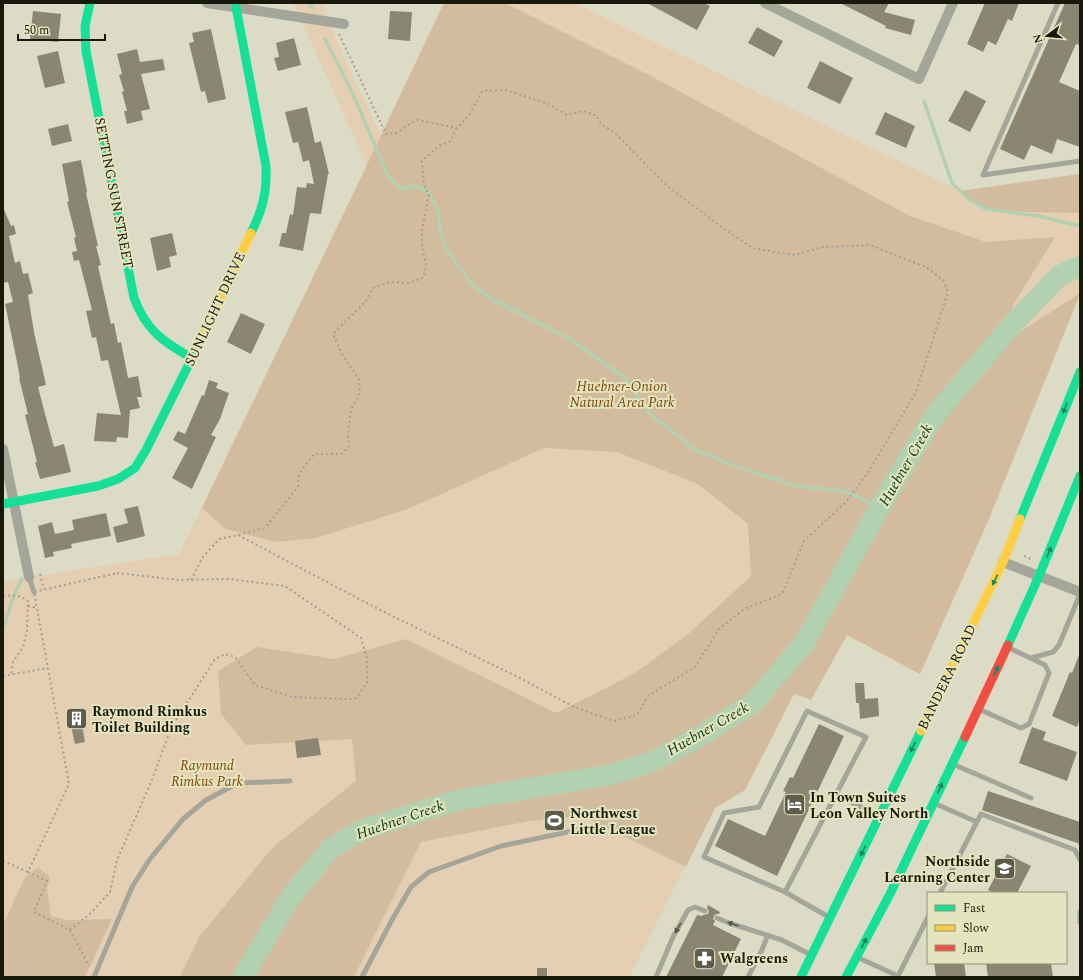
<svg xmlns="http://www.w3.org/2000/svg" width="1083" height="980" viewBox="0 0 1083 980" font-family="Spectral,serif">
  <style>
    .green { fill: #e5cfb2 }
    .forest { fill: #d3bc9e }
    .lines { fill: none; stroke-linecap: round; stroke-linejoin: round }
    .stream { stroke: #b1d1b0; stroke-width: 3.5 }
    .river { stroke: #b1d1b0; stroke-width: 21 }
    .building { fill: #8a8672 }
    .path { stroke: #a0a095; stroke-width: 2; stroke-dasharray: 2 3; stroke-linecap: butt }
    .lane { stroke: #a4a699; stroke-width: 5 }
    .street { stroke: #a4a699; stroke-width: 10 }
    .fast { stroke: #16e098; stroke-width: 9 }
    .slow { stroke: #ffcf43; stroke-width: 9 }
    .jam { stroke: #f24e42; stroke-width: 9 }
    .oneway { fill: #178659 }
    .oneway2 { fill: #58584b }
    .labels { text-anchor: middle; dominant-baseline: central; stroke-width: 4; stroke-linejoin: round; paint-order: stroke }
    .street-label { font-size: 14px; fill: #19190b; stroke: #e4e4be }
    .park-label { font-size: 14px; font-style: italic; fill: #7e4a0a; stroke: #e4e4be }
    .poi-label { font-size: 14px; font-weight: bold; fill: #19190b; stroke: #e4e4be; text-anchor: start }
    .water-label { font-size: 15px; font-style: italic; fill: #0c401e; stroke: #e4e4be }
  </style>
  <rect width="100%" height="100%" fill="#dcdcc6"/>
  <path class="green" d="M293,3H322L344,58L381,135L444,3H574L960,191L1080,174V294L989,519L920,674L847,635L811,700L794,694L745,790L715,808L629,977H3V582L41,575L179,554L367,165Z"/>
  <path class="forest" d="M448,3H505L653,77L910,216L986,242L1055,237L1013,305L1008,340L1080,293V294L989,519L920,674L847,635L811,700L794,694L745,790L715,808L686,867L583,816L530,821L421,842L354,977H180L199,937L273,847L356,781L352,739L246,745L221,714L218,671L257,647L334,659L406,639L556,713L635,673L687,635L751,576L748,524L698,484L617,452L544,448L408,509L316,538L277,542L226,529L202,508L367,165L443,5Z
    M1080,174V213L986,211L960,191Z
    M38,867L50,877L47,889L51,916L68,920L112,919L85,977H3V925L25,877Z"/>
  <g class="lines">
    <path class="stream" d="M309,3L312,8
      M325,39L351,90L389,178L402,189L415,186L428,191L438,210L440,232L446,249L473,285L490,298L568,338L623,376L651,415L696,450L735,466L796,486L843,491L880,507
      M924,101L952,183L970,200L986,209L1038,216L1080,226
      M3,629L14,595L22,579"/>
    <path class="river" d="M243,977L290,898L330,849L362,830L458,800L610,775L654,761L702,735L753,703L803,645L880,507L934,416L1012,325L1059,276L1080,266"/>
  </g>
  <path class="building" d="M647,3H704L710,6L697,30Z
    M840,3H889L884,12L915,20L911,35L885,28L886,26Z
    M985,3H1019L1012,21L1008,19L996,45L988,41L983,52L967,44Z
    M1065,3H1080V45L1076,44L1059,82L1080,91V147L1057,139L1052,154L1031,145L1024,160L1000,149Z
    M33,11L61,14L58,42L30,39Z
    M390,11L412,12L410,41L388,39Z
    M757,27L783,41L774,57L748,43Z
    M211,29L226,99L208,103L205,91L201,92L189,43L194,42L192,33Z
    M294,38L301,65L278,71L274,58L279,57L276,43Z
    M137,49L140,62L163,59L165,70L141,74L150,109L141,111L143,120L127,124L124,111H127L122,92L124,91L119,75L122,74L117,54Z
    M58,51L65,83L45,88L37,56Z
    M820,61L853,78L840,104L807,88Z
    M965,90L986,101L970,132L948,121Z
    M307,107L315,143L321,141L329,174H328L321,214L310,213L303,251L279,246L282,233H286L290,214L293,215L297,187L306,188L307,183L314,184L309,160L303,162L298,142L293,143L285,112Z
    M885,112L915,126L906,148L875,134Z
    M68,124L72,141L52,146L48,129Z
    M81,160L87,192L86,193L98,246H96L101,265L98,266L111,324L114,323L118,343L121,342L128,378L138,376L142,397H137L140,408L130,410L128,438L117,437L116,442L94,441L97,413L121,415L108,360L101,361L96,337L92,338L86,311L92,310L79,260L74,261L72,252L77,251L74,238L76,237L67,202L69,201L62,164Z
    M3,207L11,226L14,225L16,234L9,236L15,263L20,261L23,274L28,273L33,293L28,295L34,332L46,385L38,387L44,410L54,447L64,444L71,472L40,479L35,462H37L25,415L28,414L19,378H20L16,357L5,304L13,302L8,282L3,283Z
    M172,233L177,255L169,257L171,267L157,271L150,238Z
    M241,313L265,324L251,354L227,342Z
    M209,380L218,383L216,388L229,393L220,419L211,435L216,437L192,489L172,478L188,448L173,440L178,431L185,434L202,395L204,396Z
    M138,506L145,536L117,543L113,527L128,523L124,509Z
    M106,513L111,536L71,544L72,548L53,552L54,556L45,558L38,526L52,522L55,534L74,530L72,520Z
    M1079,655L1080,719L1077,727L1052,716L1070,672L1072,673Z
    M855,683H864L865,699L878,698L879,716L860,719L859,703H856Z
    M83,710L85,724L82,725L85,742L75,744L68,713Z
    M819,724L844,736L777,876L715,846L728,819L765,836L786,792L783,791L790,777L793,778Z
    M1032,727L1046,732L1043,740L1077,752L1067,781L1019,763Z
    M318,738L321,755L297,758L295,741Z
    M988,791L1080,822V844L982,810Z
    M1007,854L1031,866L1017,893H994L988,890Z
    M708,905L720,912L719,914H716L714,916L713,919L715,921L713,925L741,939L722,977H666L697,915L702,916L703,915L708,914L709,911L707,908Z
    M934,963H964L966,977H936Z
    M986,963H1051L1053,977H988Z
    M537,968H547V977H537Z"/>
  <g class="lines">
    <path class="path" d="M339,34L386,134L397,133L408,125L418,120L457,128
      M1024,556L1031,559
      M117,573L180,580L229,579L285,586L361,638L367,659V683L356,698L346,699L292,697L255,685L235,657L225,654L215,659L171,728L152,780L117,860L110,892L91,913L70,930L34,912L47,881L28,872L69,784L34,592Z
      M40,574L44,589
      M191,580L203,557L219,539L238,535L265,528L298,487L299,474L314,454H341L349,447L348,433L351,409L359,396L360,381L342,354L333,334L366,301L373,288L390,282L409,283L424,277L426,264L422,247V230L429,195L424,185L422,161L439,146L451,141L455,130L470,114L482,91L506,90L549,104L567,115L584,111L597,116L601,124L615,133L666,185L719,225L752,248L795,255L823,247L870,245L926,267L943,280L948,292L916,392L869,471L846,502L804,541L782,594L744,609L719,629L695,667L648,696L637,715L614,721L574,707L520,678L380,610L238,535
      M3,596C12,595 21,595 28,601L27,630L23,647L13,662L11,675
      M28,606L37,608
      M3,676L48,668
      M3,861L28,872
      M70,930L89,966"/>
    <path class="lane" d="M1058,3L983,175L1080,161
      M29,577L34,592
      M1031,658L1053,652L1059,645L1080,594
      M981,710L1021,728L1029,724L1049,673L1045,665L1009,648
      M955,765L1031,798
      M836,795L878,815
      M936,804L977,822
      M785,892L866,737L807,711L759,807L724,813L704,857L785,892L827,916
      M940,893L981,814L1075,850L1080,860
      M1080,912V922
      M717,918L729,923L782,940L811,955
      M859,958L898,976L928,917
      M94,977L132,887L150,859L183,819L206,800L238,783L290,781
      M362,977L393,918L411,887L429,872L501,846L587,828
      M656,977L673,937L688,910L695,907L705,911
      M748,977L761,952L768,935"/>
    <path class="street" d="M207,3L344,24
      M765,3L919,79L953,3
      M3,449L29,577
      M1003,562L1080,592"/>
    <path class="fast" d="M90,3L85,26L86,51L134,298C146,330 163,342 192,358
      M236,7L266,166C267,192 263,209 251,233
      M3,504L98,486L118,479L135,468L146,450L197,348
      M1020,519L1080,372
      M1008,645L1039,576L1080,476
      M801,977L921,731
      M846,977L890,894L965,737"/>
    <path class="slow" d="M197,348L251,233
      M921,731L1003,562L1020,519"/>
    <path class="jam" d="M965,737L1008,645"/>
  </g>
  <defs><path id="oneway-solid" d="M-6-.8H1V-3.2L6.5 0L1 3.2V.8H-6Z"/></defs>
  <g class="oneway">
    <use href="#oneway-solid" transform="translate(1065 408) rotate(112)"/>
    <use href="#oneway-solid" transform="translate(1049 552) rotate(-67)"/>
    <use href="#oneway-solid" transform="translate(995 580) rotate(116)"/>
    <use href="#oneway-solid" transform="translate(996 671) rotate(-65)"/>
    <use href="#oneway-solid" transform="translate(913 747) rotate(116)"/>
    <use href="#oneway-solid" transform="translate(940 788) rotate(-65)"/>
    <use href="#oneway-solid" transform="translate(863 851) rotate(116)"/>
    <use href="#oneway-solid" transform="translate(864 943) rotate(-62)"/>
  </g>
  <g class="oneway2">
    <use href="#oneway-solid" transform="translate(733 924) rotate(-161)"/>
    <use href="#oneway-solid" transform="translate(678 928) rotate(120)"/>
  </g>
  <defs>
    <symbol id="building-square" viewBox="-11 -11 22 22"><rect x="-9" y="-9" width="18" height="18" rx="4" fill="#5d5d4c" stroke="#e4e4be"/><path d="M-4-6H4V6H1V3H-1V6H-4ZM-2.5-4.3h1.7v1.8h-1.7ZM.8-4.3h1.7v1.8H.8ZM-2.5-1h1.7V.8h-1.7ZM.8-1h1.7V.8H.8Z" fill="#fff"/></symbol>
    <symbol id="hotel-square" viewBox="-11 -11 22 22"><rect x="-9" y="-9" width="18" height="18" rx="4" fill="#5d5d4c" stroke="#e4e4be"/><path d="M-6-4.5h1.5V1H6V5H4.5V3h-9V5H-6ZM-4 0a1.8 1.8 0 1 1 3.6 0ZM.5 0V-2.5h3Q6-2.5 6 0Z" fill="#fff"/></symbol>
    <symbol id="stadium-square" viewBox="-11 -11 22 22"><rect x="-9" y="-9" width="18" height="18" rx="4" fill="#5d5d4c" stroke="#e4e4be"/><path d="M0-5a6.5 5 0 1 0 0 10a6.5 5 0 1 0 0-10ZM-3.5-1.8h7v3.6h-7Z" fill="#fff"/></symbol>
    <symbol id="school-square" viewBox="-11 -11 22 22"><rect x="-9" y="-9" width="18" height="18" rx="4" fill="#5d5d4c" stroke="#e4e4be"/><path d="M0-5L7-2L0 1L-7-2ZM-4 1L0 2.5L4 1V4Q0 6-4 4Z" fill="#fff"/></symbol>
    <symbol id="pharmacy-square" viewBox="-11 -11 22 22"><rect x="-9" y="-9" width="18" height="18" rx="4" fill="#5d5d4c" stroke="#e4e4be"/><path d="M-2-6h4v4h4v4h-4v4h-4v-4h-4v-4h4Z" fill="#fff"/></symbol>
  </defs>
  <g fill-rule="evenodd">
    <use href="#building-square" x="64" y="706" width="25" height="25"/>
    <use href="#hotel-square" x="782" y="792" width="25" height="25"/>
    <use href="#stadium-square" x="542" y="808" width="25" height="25"/>
    <use href="#school-square" x="992" y="856" width="25" height="25"/>
    <use href="#pharmacy-square" x="692" y="946" width="25" height="25"/>
  </g>
  <g class="labels">
    <g class="street-label">
      <text transform="translate(114 193) rotate(79)">SETTING SUN STREET</text>
      <text transform="translate(215 309) rotate(-65)">SUNLIGHT DRIVE</text>
      <text transform="translate(947 677) rotate(-64)">BANDERA ROAD</text>
    </g>
    <g class="park-label">
      <text x="622" y="386">Huebner-Onion<tspan x="622" dy="16">Natural Area Park</tspan></text>
      <text x="207" y="765">Raymund<tspan x="207" dy="16">Rimkus Park</tspan></text>
    </g>
    <g class="poi-label">
      <text x="92" y="711">Raymond Rimkus<tspan x="92" dy="16">Toilet Building</tspan></text>
      <text x="810" y="797">In Town Suites<tspan x="810" dy="16">Leon Valley North</tspan></text>
      <text x="570" y="813">Northwest<tspan x="570" dy="16">Little League</tspan></text>
      <text x="990" y="861" text-anchor="end">Northside<tspan x="990" dy="16">Learning Center</tspan></text>
      <text x="720" y="958">Walgreens</text>
    </g>
    <g class="water-label">
      <text transform="translate(906 465) rotate(-60)">Huebner Creek</text>
      <text transform="translate(708 729) rotate(-30)">Huebner Creek</text>
      <text transform="translate(400 820) rotate(-19)">Huebner Creek</text>
    </g>
  </g>
  <rect width="1083" height="980" fill="none" stroke="#19190b" stroke-width="8"/>
  <rect x="927" y="892" width="140" height="72" fill="#e4e4be" stroke="#939376"/>
  <rect x="935" y="905" width="20" height="6" fill="#16e098" stroke="#939376"/>
  <text x="963" y="912" font-size="12" fill="#19190b">Fast</text>
  <rect x="935" y="925" width="20" height="6" fill="#ffcf43" stroke="#939376"/>
  <text x="963" y="932" font-size="12" fill="#19190b">Slow</text>
  <rect x="935" y="945" width="20" height="6" fill="#f24e42" stroke="#939376"/>
  <text x="963" y="952" font-size="12" fill="#19190b">Jam</text>
  <g transform="translate(1047 36) rotate(254)" stroke="#e4e4be" stroke-width="3" paint-order="stroke">
  <path d="M0-3L7 15L0 10L-7 15Z" fill="#19190b"/>
  <text y="-6" font-size="11" font-weight="bold" text-anchor="middle" fill="#19190b">N</text>
  </g>
  <path d="M18 34v6h87v-6" fill="none" stroke="#19190b" stroke-width="2"/>
  <text x="24" y="34" font-size="12" fill="#19190b" stroke="#e4e4be" stroke-width="3" paint-order="stroke">50 m</text>
</svg>
